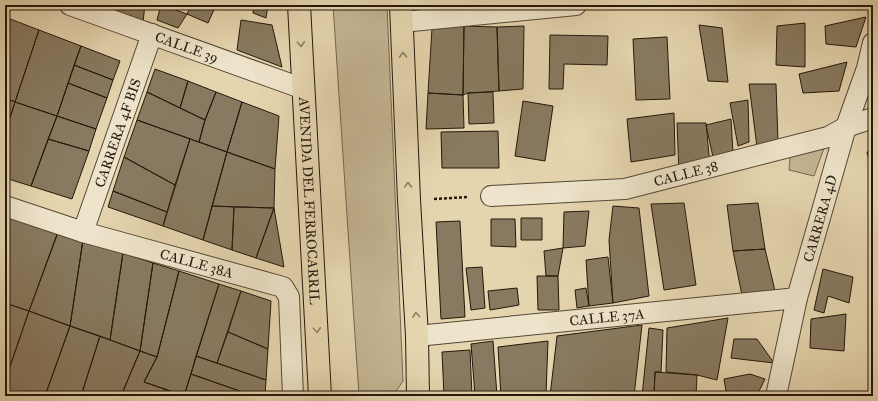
<svg xmlns="http://www.w3.org/2000/svg" width="878" height="401" viewBox="0 0 878 401" font-family="'IM FELL Great Primer',serif">
  <style>
    .green { fill: #c4b593; stroke: #74664f }
    .building { fill: #887a60; stroke: #23180b }
    .lines { fill: none; stroke-linecap: round; stroke-linejoin: round }
    .street-casing { stroke: #544734; stroke-width: 22 }
    .primary-casing { stroke: #23180b; stroke-width: 24 }
    .path { stroke: #23180b; stroke-width: 2.5; stroke-dasharray: 3 2; stroke-linecap: butt }
    .street { stroke: #eee4cb; stroke-width: 20 }
    .primary { stroke: #e5d5af; stroke-width: 22 }
    .oneway { stroke: #8e8065 }
    .labels { text-anchor: middle; dominant-baseline: central; stroke-width: 3; stroke-linejoin: round; paint-order: stroke }
    .street-label { font-size: 14px; fill: #23180b; stroke: #eee4cb }
  </style>
  <rect width="100%" height="100%" fill="#e5d5af"/>
  <filter id="stains"><feTurbulence type="fractalNoise" baseFrequency=".005" numOctaves="4"/><feColorMatrix values="0 0 0 0 .2 0 0 0 0 .09 0 0 0 0 .02 0 0 0 .5 -.17"/></filter>
  <radialGradient id="worn" r=".72"><stop offset=".6" stop-color="#630" stop-opacity="0"/><stop offset="1" stop-color="#630" stop-opacity=".3"/></radialGradient>
  <path class="green" d="M333,5H387L403,381L393,396H359Z
    M828,137L814,176L789,170L791,147Z"/>
  <path class="building" d="M115,5H145L142,30L113,10Z
    M161,5L187,14L178,28L157,20Z
    M191,5H216L208,23L187,14Z
    M254,5H268L266,18L253,13Z
    M5,17L39,30L15,102L5,98Z
    M866,17L856,47L826,44L825,26Z
    M241,20L272,25L282,67L237,50Z
    M805,23V67L776,65L777,26Z
    M699,25L722,28L728,82L708,81Z
    M464,26L463,95L428,93L432,28Z
    M464,26L497,27L499,91L468,93L463,95Z
    M524,26L523,89L499,91L497,27Z
    M39,30L81,46L57,116L15,102Z
    M550,35L608,36L607,65L564,64L563,89H549Z
    M667,37L670,99L636,100L633,39Z
    M81,46L120,61L113,80L74,65Z
    M847,62L839,91L803,93L799,74Z
    M74,65L113,80L107,98L68,83Z
    M155,69L188,81L180,108L147,92Z
    M188,81L216,92L205,120L180,108Z
    M68,83L107,98L96,129L57,116Z
    M749,84H776L778,141L757,147Z
    M147,92L205,120L199,142L137,120Z
    M216,92L242,102L227,152L199,142L205,120Z
    M493,92L494,123L469,124L468,93Z
    M428,93L463,95L464,128L426,129Z
    M5,98L15,102L5,133Z
    M748,100L749,142L738,146L730,103Z
    M523,101L553,106L545,161L515,156Z
    M15,102L57,116L31,186L5,178V133Z
    M242,102L279,116L275,169L227,152Z
    M674,113L675,155L631,162L627,119Z
    M57,116L96,129L89,151L48,139Z
    M731,119L733,153L713,157L706,125Z
    M137,120L190,139L175,185L124,157Z
    M677,123H706L710,165L679,173Z
    M498,131L499,168H442L441,132Z
    M48,139L89,151L72,199L31,186Z
    M190,139L227,152L203,240L163,226Z
    M873,150V176L867,152Z
    M227,152L275,169L274,208L212,206Z
    M124,157L175,185L167,212L113,191Z
    M113,191L167,212L163,226L108,207Z
    M684,203L696,285L664,290L651,204Z
    M758,203L765,249L733,251L727,205Z
    M212,206L234,207L232,250L203,240Z
    M613,206L639,208L649,296L613,303L609,240Z
    M234,207L274,208L256,258L232,250Z
    M274,208L284,267L256,258Z
    M589,211L585,246L563,248L564,212Z
    M10,216L58,232L29,311L5,303V232Z
    M521,218H542V240H521Z
    M491,219H515L516,247L491,246Z
    M460,221L465,317L441,319L436,222Z
    M58,232L83,240L70,326L29,311Z
    M83,240L123,253L110,340L70,326Z
    M563,248L558,276H546L544,251Z
    M765,249L777,299L743,300L733,251Z
    M123,253L153,263L140,351L110,340Z
    M608,257L613,303L589,306L586,260Z
    M153,263L179,271L157,357L140,351Z
    M482,267L485,308L471,310L466,268Z
    M823,269L853,277L849,303L828,296L824,313L814,310Z
    M179,271L219,284L184,396L144,382L157,357Z
    M537,276H558L559,310H538Z
    M219,284L241,291L217,363L196,356Z
    M517,288L519,305L490,310L488,291Z
    M586,288L589,306L577,308L575,290Z
    M241,291L271,301L268,349L228,332Z
    M5,303L29,311L5,381Z
    M29,311L70,326L45,396H5V381Z
    M846,314L844,351L810,348L811,319Z
    M728,318L717,380L697,375L666,372L667,328Z
    M642,325L634,396H550L557,336Z
    M70,326L100,336L81,396H45Z
    M649,328L663,330L661,372H655L654,396H642Z
    M228,332L268,349L266,380L217,363Z
    M100,336L140,351L121,396H81Z
    M734,339H757L774,363L731,358Z
    M493,341L497,396H475L471,344Z
    M548,341L546,394L534,396H501L498,347Z
    M470,350L472,396H444L442,352Z
    M140,351L157,357L144,382L165,389L162,396H121Z
    M196,356L266,380L265,396H254L191,374Z
    M655,372L697,375L696,396H654Z
    M191,374L254,396H184Z
    M750,374L765,379L757,395L726,391L724,379Z
    M165,389L184,396H162Z
    M739,392L757,395V396H738Z"/>
  <g class="lines">
    <defs>
      <g id="street">
        <path id="s1" d="M70,5L304,89"/>
        <path d="M402,22L576,5"/>
        <path id="s2" d="M491,196L625,189L828,137L846,127L873,118"/>
        <path id="s3" d="M5,206L83,232L283,287L289,297L293,396"/>
        <path id="s4" d="M83,232L152,34"/>
        <path id="s5" d="M417,336L797,298"/>
        <path id="s6" d="M776,396L797,298L846,127L867,68L873,43"/>
      </g>
      <g id="primary">
        <path id="s7" d="M299,5L320,396"/>
        <path d="M401,5L409,200L417,336L418,396"/>
      </g>
    </defs>
    <use href="#street" class="street-casing"/>
    <use href="#primary" class="primary-casing"/>
    <path class="path" d="M434,199L469,197"/>
    <use href="#street" class="street"/>
    <use href="#primary" class="primary"/>
  </g>
  <defs><path id="oneway-chevron" d="M-2-3.5L2.5 0L-2 3.5" fill="none" stroke-width="1.6" stroke-linecap="round" stroke-linejoin="round"/></defs>
  <g class="oneway">
    <use href="#oneway-chevron" transform="translate(301 44) rotate(87)"/>
    <use href="#oneway-chevron" transform="translate(403 55) rotate(-92)"/>
    <use href="#oneway-chevron" transform="translate(408 185) rotate(-92)"/>
    <use href="#oneway-chevron" transform="translate(416 315) rotate(-94)"/>
    <use href="#oneway-chevron" transform="translate(317 330) rotate(87)"/>
  </g>
  <g class="labels">
    <g class="street-label">
      <text stroke="none"><textPath href="#s1" startOffset="124">CALLE 39</textPath></text>
      <text stroke="none"><textPath href="#s4" startOffset="105">CARRERA 4F BIS</textPath></text>
      <text stroke="none"><textPath href="#s2" startOffset="197">CALLE 38</textPath></text>
      <text stroke="none"><textPath href="#s7" startOffset="196">AVENIDA DEL FERROCARRIL</textPath></text>
      <text stroke="none"><textPath href="#s6" startOffset="183">CARRERA 4D</textPath></text>
      <text stroke="none"><textPath href="#s3" startOffset="200">CALLE 38A</textPath></text>
      <text stroke="none"><textPath href="#s5" startOffset="191">CALLE 37A</textPath></text>
    </g>
  </g>
  <rect width="878" height="401" fill="none" stroke="#e5d5af" stroke-width="20"/>
  <rect x="6" y="6" width="866" height="389" fill="none" stroke="#23180b" stroke-width="2"/>
  <rect x="10" y="10" width="858" height="381" fill="none" stroke="#23180b"/>
  <rect width="100%" height="100%" filter="url(#stains)"/>
  <rect width="100%" height="100%" fill="url(#worn)"/>
</svg>
